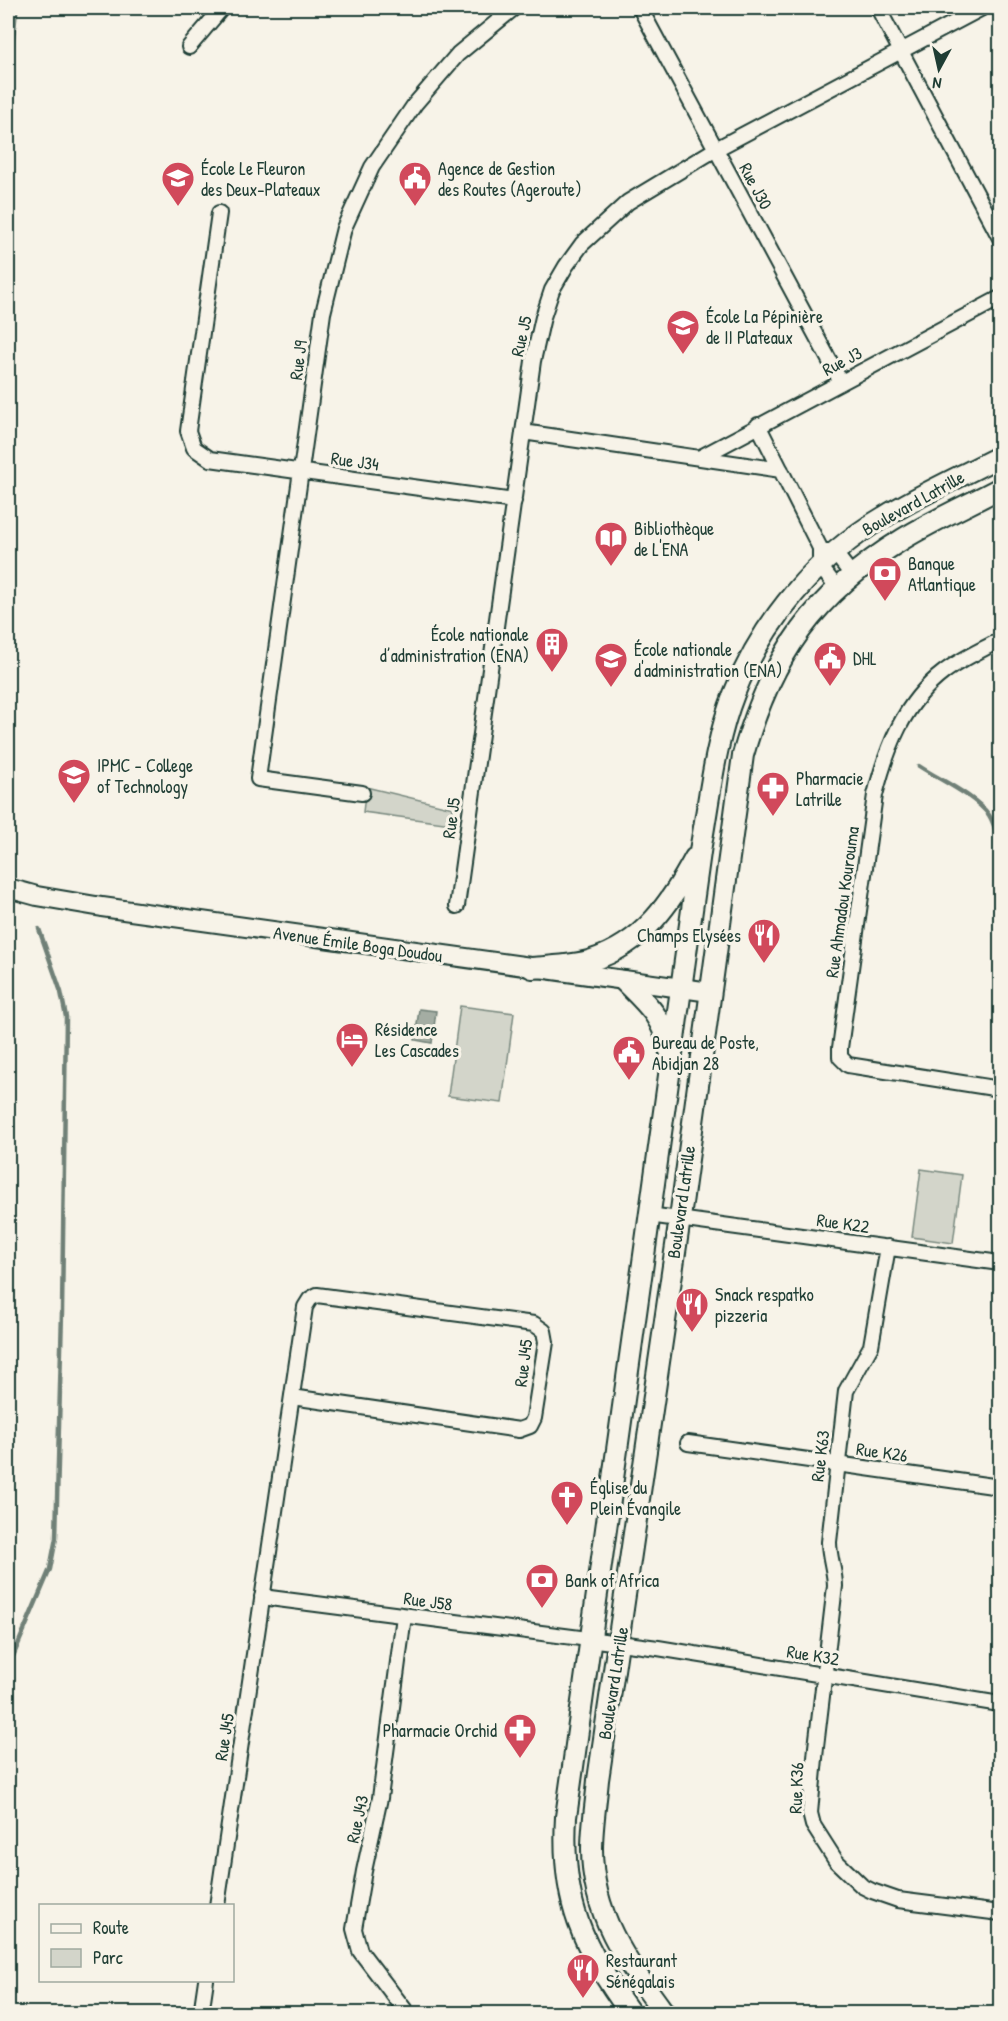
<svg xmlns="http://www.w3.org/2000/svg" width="1008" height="2021" viewBox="0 0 1008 2021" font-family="'Patrick Hand',sans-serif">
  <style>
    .green { fill: #d3d5ca; stroke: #79897f; stroke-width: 1.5 }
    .water { fill: #a4ada3; stroke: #6f8077; stroke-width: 1.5 }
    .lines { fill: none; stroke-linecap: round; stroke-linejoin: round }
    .stream { stroke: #6f8077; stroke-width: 4.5 }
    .minor-casing { stroke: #1f3d34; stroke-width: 18 }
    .tertiary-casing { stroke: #1f3d34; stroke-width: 22 }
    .secondary-casing { stroke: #1f3d34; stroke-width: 24 }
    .minor { stroke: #f7f3e8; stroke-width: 14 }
    .tertiary { stroke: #f7f3e8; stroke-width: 18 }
    .secondary { stroke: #f7f3e8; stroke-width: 20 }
    .labels { text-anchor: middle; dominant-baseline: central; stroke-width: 6; stroke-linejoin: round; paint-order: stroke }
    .poi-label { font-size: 18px; fill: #1f3d34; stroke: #f7f3e8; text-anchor: start }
    .street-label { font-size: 18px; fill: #1f3d34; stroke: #f7f3e8 }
  </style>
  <rect width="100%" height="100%" fill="#f7f3e8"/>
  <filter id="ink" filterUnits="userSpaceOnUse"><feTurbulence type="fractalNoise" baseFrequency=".0167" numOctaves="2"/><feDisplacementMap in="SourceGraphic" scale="12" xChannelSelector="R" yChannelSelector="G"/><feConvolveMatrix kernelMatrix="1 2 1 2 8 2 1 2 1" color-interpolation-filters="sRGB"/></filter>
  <g filter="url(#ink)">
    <path class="green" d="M8,8H18L8,90Z
      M366,787L453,808L451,824L363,812Z
      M460,1006L514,1013L502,1103L448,1096Z
      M921,1169L962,1175L953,1243L912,1237Z"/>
    <path class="water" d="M419,1009L436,1011L432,1043L415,1040Z"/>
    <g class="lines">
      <path class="stream" d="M919,766C940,780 974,795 989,815C995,824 997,836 1000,847
        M8,1668L50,1569L56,1538L62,1312L66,1017L61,992L39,929"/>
      <defs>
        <path id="minor" d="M640,8L841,382
          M878,8L1000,238
          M189,47L222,8
          M219,213L188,431L194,448L210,459L514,501
          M758,425L820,548V566L837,588
          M523,432L781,470
          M701,457L1000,298
          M828,551L835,553L852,575
          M1000,640C982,650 961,659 944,672C903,703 887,748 875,795L840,1048V1057L848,1065L1000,1089
          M362,793L258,779L323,313L344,228L372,167L415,104L458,54L514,8
          M457,906L533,361L543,317L552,290L566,266L582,244L628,202L716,149L982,8
          M649,1215L1000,1263
          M888,1247L871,1346L846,1391L829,1542C829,1557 835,1571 835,1586L816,1747L810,1813L813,1825L836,1861L862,1886L872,1891L898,1900L1000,1913
          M688,1443L1000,1487
          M262,1597L658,1648L1000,1704
          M404,1616L380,1798L364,1871L354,1929L360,1951L408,2014
          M217,1906L305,1307L310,1299L317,1295L534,1324L544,1331L546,1342L534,1418L530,1426L519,1430L292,1397
          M201,2014L206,1980"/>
        <path id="tertiary" d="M8,888L37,896L102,907L710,992"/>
        <path id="secondary" d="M532,968C551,966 574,966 592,960C643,944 671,903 695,858
          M624,981C647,1004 662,1016 669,1049
          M631,2014C582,1946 561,1902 566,1817L701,845C710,795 715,742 734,694C762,622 817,556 884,517C921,494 962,476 1000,456
          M665,2014C627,1962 592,1916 592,1849C592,1826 596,1803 598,1780L680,1218L743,755C771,656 815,593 903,539C934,520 968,505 1000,488"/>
      </defs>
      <use href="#minor" class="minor-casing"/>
      <use href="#tertiary" class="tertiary-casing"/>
      <use href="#secondary" class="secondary-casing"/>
      <use href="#minor" class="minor"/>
      <use href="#tertiary" class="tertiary"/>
      <use href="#secondary" class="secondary"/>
    </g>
  </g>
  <defs>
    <symbol id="school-pin" viewBox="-11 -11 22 30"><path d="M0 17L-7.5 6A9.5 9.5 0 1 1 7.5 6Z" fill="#d1495b" stroke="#f7f3e8"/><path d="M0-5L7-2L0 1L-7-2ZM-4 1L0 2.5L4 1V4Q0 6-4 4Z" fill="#fff"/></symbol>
    <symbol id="civic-pin" viewBox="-11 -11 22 30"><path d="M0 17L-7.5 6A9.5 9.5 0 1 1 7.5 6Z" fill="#d1495b" stroke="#f7f3e8"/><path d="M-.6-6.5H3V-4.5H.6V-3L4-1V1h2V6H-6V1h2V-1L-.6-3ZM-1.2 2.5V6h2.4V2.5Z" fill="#fff"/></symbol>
    <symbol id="library-pin" viewBox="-11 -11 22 30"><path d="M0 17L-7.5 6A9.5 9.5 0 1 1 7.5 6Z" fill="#d1495b" stroke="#f7f3e8"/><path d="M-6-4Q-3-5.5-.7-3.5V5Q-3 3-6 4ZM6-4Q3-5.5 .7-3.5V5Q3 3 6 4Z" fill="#fff"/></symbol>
    <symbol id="bank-pin" viewBox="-11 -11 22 30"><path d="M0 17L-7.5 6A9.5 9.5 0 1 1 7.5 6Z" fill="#d1495b" stroke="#f7f3e8"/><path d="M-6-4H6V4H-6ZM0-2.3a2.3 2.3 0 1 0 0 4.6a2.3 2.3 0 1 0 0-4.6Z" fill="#fff"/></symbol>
    <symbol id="building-pin" viewBox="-11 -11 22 30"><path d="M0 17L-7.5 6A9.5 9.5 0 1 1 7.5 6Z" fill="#d1495b" stroke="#f7f3e8"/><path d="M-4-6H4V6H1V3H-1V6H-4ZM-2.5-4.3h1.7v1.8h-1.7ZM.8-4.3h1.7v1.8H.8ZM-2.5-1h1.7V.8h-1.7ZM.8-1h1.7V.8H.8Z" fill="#fff"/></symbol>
    <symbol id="university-pin" viewBox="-11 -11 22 30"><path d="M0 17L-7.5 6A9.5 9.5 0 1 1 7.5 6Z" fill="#d1495b" stroke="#f7f3e8"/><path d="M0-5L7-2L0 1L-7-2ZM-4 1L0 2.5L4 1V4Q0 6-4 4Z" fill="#fff"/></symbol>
    <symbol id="pharmacy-pin" viewBox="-11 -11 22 30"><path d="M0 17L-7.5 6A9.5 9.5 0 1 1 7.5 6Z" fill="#d1495b" stroke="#f7f3e8"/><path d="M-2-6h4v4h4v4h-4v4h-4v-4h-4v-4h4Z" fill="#fff"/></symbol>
    <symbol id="restaurant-pin" viewBox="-11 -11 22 30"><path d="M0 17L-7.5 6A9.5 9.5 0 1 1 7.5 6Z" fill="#d1495b" stroke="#f7f3e8"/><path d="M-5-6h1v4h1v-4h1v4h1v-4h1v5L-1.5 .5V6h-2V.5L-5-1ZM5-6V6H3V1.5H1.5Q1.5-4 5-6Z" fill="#fff"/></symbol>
    <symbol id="hotel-pin" viewBox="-11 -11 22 30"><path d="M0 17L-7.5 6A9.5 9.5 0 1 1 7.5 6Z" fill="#d1495b" stroke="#f7f3e8"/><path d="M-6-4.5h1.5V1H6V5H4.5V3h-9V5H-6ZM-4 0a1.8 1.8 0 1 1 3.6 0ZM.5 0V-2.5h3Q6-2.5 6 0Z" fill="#fff"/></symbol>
    <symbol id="church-pin" viewBox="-11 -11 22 30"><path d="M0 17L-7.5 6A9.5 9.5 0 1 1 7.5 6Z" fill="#d1495b" stroke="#f7f3e8"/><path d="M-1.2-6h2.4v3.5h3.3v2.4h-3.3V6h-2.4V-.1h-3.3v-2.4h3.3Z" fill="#fff"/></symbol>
  </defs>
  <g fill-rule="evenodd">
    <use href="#school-pin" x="159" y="159" width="38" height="52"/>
    <use href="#civic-pin" x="396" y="159" width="38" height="52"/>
    <use href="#school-pin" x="664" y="307" width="38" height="52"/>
    <use href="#library-pin" x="592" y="519" width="38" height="52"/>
    <use href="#bank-pin" x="866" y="554" width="38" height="52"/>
    <use href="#building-pin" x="533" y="625" width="38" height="52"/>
    <use href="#civic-pin" x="811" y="639" width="38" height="52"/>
    <use href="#university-pin" x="592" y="640" width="38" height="52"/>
    <use href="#university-pin" x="55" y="756" width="38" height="52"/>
    <use href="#pharmacy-pin" x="754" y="769" width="38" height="52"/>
    <use href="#restaurant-pin" x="745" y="916" width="38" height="52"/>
    <use href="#hotel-pin" x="333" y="1020" width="38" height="52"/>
    <use href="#civic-pin" x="610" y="1033" width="38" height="52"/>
    <use href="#restaurant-pin" x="673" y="1285" width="38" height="52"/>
    <use href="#church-pin" x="548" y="1478" width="38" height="52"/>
    <use href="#bank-pin" x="523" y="1561" width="38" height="52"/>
    <use href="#pharmacy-pin" x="501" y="1711" width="38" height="52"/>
    <use href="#restaurant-pin" x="564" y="1951" width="38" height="52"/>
  </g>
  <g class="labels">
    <g class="poi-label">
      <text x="201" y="168">École Le Fleuron<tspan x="201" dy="21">des Deux-Plateaux</tspan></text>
      <text x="438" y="168">Agence de Gestion<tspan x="438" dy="21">des Routes (Ageroute)</tspan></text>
      <text x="706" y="316">École La Pépinière<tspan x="706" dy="21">de II Plateaux</tspan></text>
      <text x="634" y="528">Bibliothèque<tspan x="634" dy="21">de L'ENA</tspan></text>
      <text x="908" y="563">Banque<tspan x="908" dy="21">Atlantique</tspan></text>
      <text x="529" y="634" text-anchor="end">École nationale<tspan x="529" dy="21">d’administration (ENA)</tspan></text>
      <text x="634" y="649">École nationale<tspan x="634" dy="21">d'administration (ENA)</tspan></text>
      <text x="853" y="658">DHL</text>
      <text x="97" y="765">IPMC - College<tspan x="97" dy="21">of Technology</tspan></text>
      <text x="796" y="778">Pharmacie<tspan x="796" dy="21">Latrille</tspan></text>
      <text x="741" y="935" text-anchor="end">Champs Elysées</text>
      <text x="375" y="1029">Résidence<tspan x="375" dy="21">Les Cascades</tspan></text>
      <text x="652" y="1042">Bureau de Poste,<tspan x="652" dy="21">Abidjan 28</tspan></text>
      <text x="715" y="1294">Snack respatko<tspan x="715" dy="21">pizzeria</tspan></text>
      <text x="590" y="1487">Église du<tspan x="590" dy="21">Plein Évangile</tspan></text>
      <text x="565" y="1580">Bank of Africa</text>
      <text x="497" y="1730" text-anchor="end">Pharmacie Orchid</text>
      <text x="606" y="1960">Restaurant<tspan x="606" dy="21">Sénégalais</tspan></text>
    </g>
    <g class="street-label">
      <text transform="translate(756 186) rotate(62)">Rue J30</text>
      <text transform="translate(521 336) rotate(-77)">Rue J5</text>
      <text transform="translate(298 360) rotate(-82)">Rue J9</text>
      <text transform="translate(842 361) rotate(-28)">Rue J3</text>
      <text transform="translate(355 461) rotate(8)">Rue J34</text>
      <text transform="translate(913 503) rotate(-29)">Boulevard Latrille</text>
      <text transform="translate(451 818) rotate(-82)">Rue J5</text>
      <text transform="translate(842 902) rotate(-82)">Rue Ahmadou Kourouma</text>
      <text transform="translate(358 944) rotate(8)">Avenue Émile Boga Doudou</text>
      <text transform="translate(681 1202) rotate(-82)">Boulevard Latrille</text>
      <text transform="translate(843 1223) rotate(8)">Rue K22</text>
      <text transform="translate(523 1363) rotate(-83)">Rue J45</text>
      <text transform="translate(882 1452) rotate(8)">Rue K26</text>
      <text transform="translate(820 1456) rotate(-83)">Rue K63</text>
      <text transform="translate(428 1601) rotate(8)">Rue J58</text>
      <text transform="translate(813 1655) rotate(9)">Rue K32</text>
      <text transform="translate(613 1683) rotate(-81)">Boulevard Latrille</text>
      <text transform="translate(224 1737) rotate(-81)">Rue J45</text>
      <text transform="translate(796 1788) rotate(-88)">Rue K36</text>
      <text transform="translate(357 1819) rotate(-78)">Rue J43</text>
    </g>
  </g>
  <rect width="1008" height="2021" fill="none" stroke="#f7f3e8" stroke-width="30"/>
  <rect x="15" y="15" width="978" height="1991" fill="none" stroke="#1f3d34" stroke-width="2" filter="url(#ink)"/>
  <rect x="39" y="1904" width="195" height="78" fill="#f7f3e8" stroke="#a1aaa0" stroke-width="1.5"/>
  <rect x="51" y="1924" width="30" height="9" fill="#f7f3e8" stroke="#a1aaa0" stroke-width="1.5"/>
  <text x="93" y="1934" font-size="18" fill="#1f3d34">Route</text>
  <rect x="51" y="1949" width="30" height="18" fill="#d3d5ca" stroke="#a1aaa0" stroke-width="1.5"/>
  <text x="93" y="1964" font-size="18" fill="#1f3d34">Parc</text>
  <g transform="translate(939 69) rotate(188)" stroke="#f7f3e8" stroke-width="4.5" paint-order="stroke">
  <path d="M0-4.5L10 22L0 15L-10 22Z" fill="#1f3d34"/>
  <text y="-9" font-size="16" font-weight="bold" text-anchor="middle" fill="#1f3d34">N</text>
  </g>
</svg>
